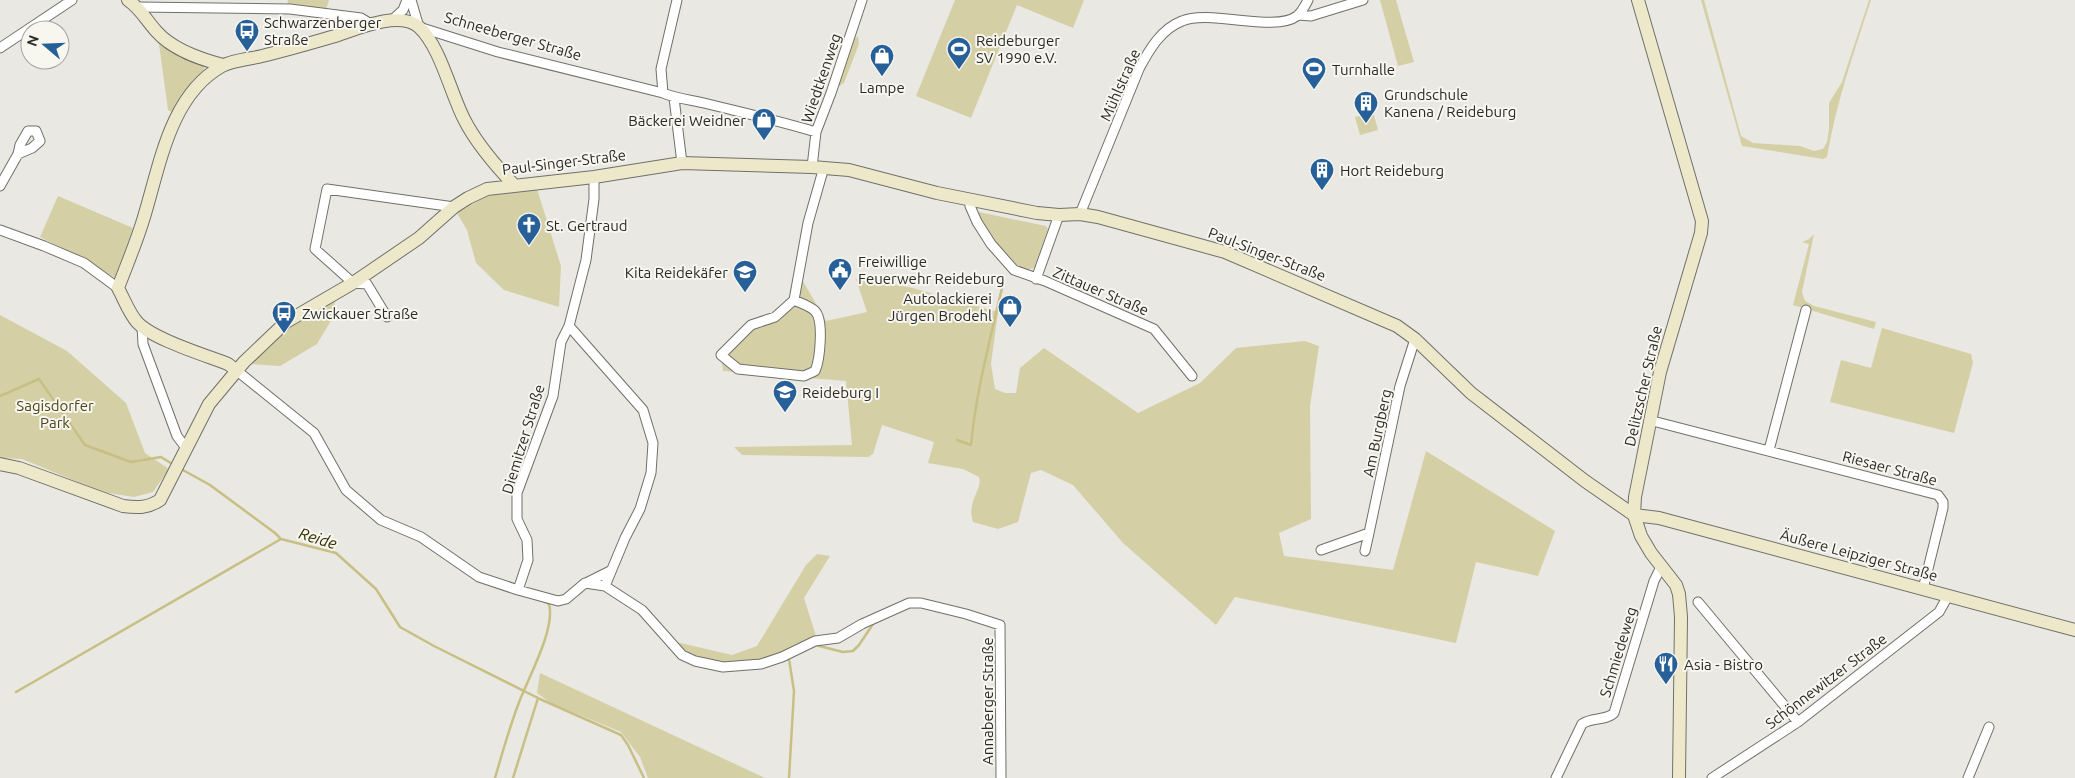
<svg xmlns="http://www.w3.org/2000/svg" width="2075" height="778" viewBox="0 0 2075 778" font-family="Ubuntu,sans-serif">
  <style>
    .green { fill: #d5cfa6 }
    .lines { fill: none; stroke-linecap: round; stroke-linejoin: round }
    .stream { stroke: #c8bf84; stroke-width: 2.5 }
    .street-casing { stroke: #70706a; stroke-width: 11 }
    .secondary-casing { stroke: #70706a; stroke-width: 14 }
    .street { stroke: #fff; stroke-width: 9 }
    .secondary { stroke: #ede8ca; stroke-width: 12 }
    .labels { text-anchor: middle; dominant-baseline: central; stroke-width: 4; stroke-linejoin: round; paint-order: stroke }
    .poi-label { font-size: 15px; fill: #2b2a28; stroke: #f7f6ef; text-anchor: start }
    .street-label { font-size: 15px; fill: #2b2a28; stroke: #f7f6ef }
    .park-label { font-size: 15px; fill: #4c4517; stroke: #f7f6ef }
    .water-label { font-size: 16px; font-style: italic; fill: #352e00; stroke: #f7f6ef }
  </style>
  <rect width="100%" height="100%" fill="#e9e8e2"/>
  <path class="green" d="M288,0H329L326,10L287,7Z
    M955,0H1084L1073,28L1017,5L971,118L916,96Z
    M1380,0H1396L1414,62L1398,66Z
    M1701,0H1704L1741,136L1753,143L1800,146L1814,151L1823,149L1827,142L1829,129V103L1842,82L1869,0H1871C1854,52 1836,103 1827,157L1823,159L1742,146Z
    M858,36L859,44L844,83L838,87L853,40Z
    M159,44L204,63V74L175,114L168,110Z
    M1373,112L1378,130L1360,135L1355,117Z
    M537,189L561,266L559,307L504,290L476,263L467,230L457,213L487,196Z
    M58,196L133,228L115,278L90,262L40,237Z
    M974,211L1046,226L1048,229L1034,268C1007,276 986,230 974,211Z
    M1814,234L1802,292L1805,301L1814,306L1876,322L1874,329L1793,305L1809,244L1802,242L1809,239Z
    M800,276L826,321L867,312L856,279L909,287L998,312L991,364L995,389L1005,393H1016L1020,368L1044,348L1138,413L1200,383L1236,348L1305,341L1319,346L1310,406L1311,519L1279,533L1284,556L1393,570L1426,451L1555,531L1538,576L1476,562L1456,643L1235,597L1216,625L1123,543L1073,485L1041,470L1031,473L1018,522L998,529L973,522C966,501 983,490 979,477L963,469L928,463L934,442L882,425L873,454L868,457L742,455L734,447L852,445L846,381L723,371L721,355L751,325L775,317L794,308Z
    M336,296L332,319L317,344L280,366L251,364L252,355L290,325Z
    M0,315L67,351L126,403L145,453L169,469L153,492L134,497L102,492L22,459L0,458Z
    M1882,328L1971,354L1973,363L1954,433L1830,402L1841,360L1871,368Z
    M817,554L830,556L804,598L816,636C800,644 776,657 759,661C734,667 692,663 676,642L732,655L757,646L806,565Z
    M540,673L765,778H648L640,757L621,732L551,703L537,693Z"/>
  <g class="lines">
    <path class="stream" d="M0,396L39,379L85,445L131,462L161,457L174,465
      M957,440L971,445C976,392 990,340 1002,288
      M181,469L210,485L275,533L281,539L336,553L376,589L400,627L434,646L540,699L621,735L628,745L644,778
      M815,645L843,652L853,651L859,645L873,624L885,618
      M789,659L794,691L789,778
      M16,692L281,539
      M495,778C502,754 509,729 518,705C527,680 556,629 549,604L543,601
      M513,778L538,698"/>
    <defs>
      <path id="street" d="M411,0L419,27L498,52L663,93C677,99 693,100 708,104C744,113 780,121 816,132
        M138,7L290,9L361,18L371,24
        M1298,15L1311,16L1363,0
        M392,20L403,10L407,0
        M0,48L72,0
        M663,93L661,69L677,0
        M674,98L682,163
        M812,167L816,132L831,93L862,0
        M0,186L18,154L20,145L28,131H36L40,141L32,148L18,154
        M971,200L970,206L977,222L991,244L1014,270L1045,281L1154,329L1192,376
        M1080,214L1139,69C1149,50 1161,29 1182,21C1210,9 1274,33 1297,16C1302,12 1305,6 1308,0
        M0,230L44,246L84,263L118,288
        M1036,279L1059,215
        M794,300C800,303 810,306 815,311C824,320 820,360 815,371L804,376L738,369L721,355L751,325L775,317L794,300L808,223L824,167
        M387,317L367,284L353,283L315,249L327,189L454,207
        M569,326L643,410L653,443L651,473L640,509L625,538L605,586
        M142,327L143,344L177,436L186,448
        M236,370L314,433L346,490L381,520L421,537L479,577L518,590L558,601L566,599L585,583L605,586L642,610L682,655L695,661L723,667L761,664L782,657L815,641L838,638L862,624L909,603H921L966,614L1000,625L1001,778
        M1649,420L1938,495L1943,502V508L1923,589
        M1769,450L1806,310
        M1321,550L1369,533L1400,386L1415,339
        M1365,551L1369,533
        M586,583L610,571
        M518,590L528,560L527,540L517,519V493L553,396L561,342L569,326L586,260L594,199V177
        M1698,602L1798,722
        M1556,778L1582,724C1592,717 1606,721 1614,713L1654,581L1661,567
        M1712,778L1798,722L1939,612L1948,596
        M1968,778L1989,727"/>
      <path id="secondary" d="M128,0C141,9 146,20 157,32C173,50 200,59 223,65
        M1638,0L1702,221L1701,233L1660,372L1635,497L1634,515L1641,536L1651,553L1676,585L1679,594L1681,617L1679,778
        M236,370L228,364C205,355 152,339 137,322C129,313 124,299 118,288C127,264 137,241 144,217C160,165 170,95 222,66C233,60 250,59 262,56C287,50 311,43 335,36C356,29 399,10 419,27C440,46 451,94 464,119C476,143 495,165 514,185
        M0,464L19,468L123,506C138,508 148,508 160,500L209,404L244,362L286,322L353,283L419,238L454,207L468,198L487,189L594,177L682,163L812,167L849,170L937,193L1037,213L1059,215L1080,214L1098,217L1225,252L1397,326L1415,339L1471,393L1585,481L1634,515L1659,518L2075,630"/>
    </defs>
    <use href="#street" class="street-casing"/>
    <use href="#secondary" class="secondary-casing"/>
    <use href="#street" class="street"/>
    <use href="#secondary" class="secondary"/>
  </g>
  <defs>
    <symbol id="bus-pin" viewBox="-11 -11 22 30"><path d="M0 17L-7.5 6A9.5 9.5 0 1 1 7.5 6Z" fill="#276098" stroke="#f7f6ef"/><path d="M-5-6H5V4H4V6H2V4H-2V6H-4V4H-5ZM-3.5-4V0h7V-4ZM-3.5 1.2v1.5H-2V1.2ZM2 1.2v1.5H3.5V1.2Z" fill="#fff"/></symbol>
    <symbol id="stadium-pin" viewBox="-11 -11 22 30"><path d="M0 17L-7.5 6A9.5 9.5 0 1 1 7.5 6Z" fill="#276098" stroke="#f7f6ef"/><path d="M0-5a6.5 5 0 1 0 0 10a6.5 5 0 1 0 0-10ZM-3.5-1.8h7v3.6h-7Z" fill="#fff"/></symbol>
    <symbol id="shop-pin" viewBox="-11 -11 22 30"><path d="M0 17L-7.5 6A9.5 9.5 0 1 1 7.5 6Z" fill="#276098" stroke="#f7f6ef"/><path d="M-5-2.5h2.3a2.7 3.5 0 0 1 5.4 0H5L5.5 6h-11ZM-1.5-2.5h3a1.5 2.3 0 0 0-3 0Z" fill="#fff"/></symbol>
    <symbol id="building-pin" viewBox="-11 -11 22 30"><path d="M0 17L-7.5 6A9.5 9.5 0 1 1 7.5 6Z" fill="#276098" stroke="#f7f6ef"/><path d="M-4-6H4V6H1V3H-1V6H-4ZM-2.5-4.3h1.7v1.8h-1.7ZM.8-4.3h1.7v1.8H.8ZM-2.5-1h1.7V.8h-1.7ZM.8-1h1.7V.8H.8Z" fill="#fff"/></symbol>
    <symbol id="church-pin" viewBox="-11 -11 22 30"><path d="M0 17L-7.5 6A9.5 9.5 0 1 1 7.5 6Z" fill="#276098" stroke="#f7f6ef"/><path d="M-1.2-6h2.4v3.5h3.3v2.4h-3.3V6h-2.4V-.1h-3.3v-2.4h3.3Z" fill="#fff"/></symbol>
    <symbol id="civic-pin" viewBox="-11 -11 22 30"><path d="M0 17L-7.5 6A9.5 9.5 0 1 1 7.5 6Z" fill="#276098" stroke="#f7f6ef"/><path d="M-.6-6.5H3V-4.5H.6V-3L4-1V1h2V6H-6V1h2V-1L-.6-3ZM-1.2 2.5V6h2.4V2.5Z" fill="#fff"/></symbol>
    <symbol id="school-pin" viewBox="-11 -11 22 30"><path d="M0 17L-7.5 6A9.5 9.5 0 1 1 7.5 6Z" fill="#276098" stroke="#f7f6ef"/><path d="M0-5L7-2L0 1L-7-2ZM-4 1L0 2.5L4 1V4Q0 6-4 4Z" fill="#fff"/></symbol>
    <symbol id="restaurant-pin" viewBox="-11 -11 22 30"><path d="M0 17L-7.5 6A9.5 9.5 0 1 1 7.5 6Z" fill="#276098" stroke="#f7f6ef"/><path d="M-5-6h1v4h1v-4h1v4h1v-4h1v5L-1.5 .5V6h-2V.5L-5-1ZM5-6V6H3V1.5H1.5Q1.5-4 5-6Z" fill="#fff"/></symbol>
  </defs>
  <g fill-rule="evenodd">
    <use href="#bus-pin" x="233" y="17" width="28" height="38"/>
    <use href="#stadium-pin" x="945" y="35" width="28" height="38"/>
    <use href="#shop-pin" x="868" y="42" width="28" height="38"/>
    <use href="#stadium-pin" x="1300" y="55" width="28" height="38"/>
    <use href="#building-pin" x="1352" y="89" width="28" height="38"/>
    <use href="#shop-pin" x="750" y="106" width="28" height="38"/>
    <use href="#building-pin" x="1308" y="156" width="28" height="38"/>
    <use href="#church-pin" x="515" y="211" width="28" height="38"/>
    <use href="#civic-pin" x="826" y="256" width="28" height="38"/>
    <use href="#school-pin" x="731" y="258" width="28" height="38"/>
    <use href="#shop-pin" x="996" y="293" width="28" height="38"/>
    <use href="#bus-pin" x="270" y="299" width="28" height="38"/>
    <use href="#school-pin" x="771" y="378" width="28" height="38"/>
    <use href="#restaurant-pin" x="1652" y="650" width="28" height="38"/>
  </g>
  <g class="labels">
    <g class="poi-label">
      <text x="264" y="22">Schwarzenberger<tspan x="264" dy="17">Straße</tspan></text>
      <text x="976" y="40">Reideburger<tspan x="976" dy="17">SV 1990 e.V.</tspan></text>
      <text x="1332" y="69">Turnhalle</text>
      <text x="882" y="87" text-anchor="middle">Lampe</text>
      <text x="1384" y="94">Grundschule<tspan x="1384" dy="17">Kanena / Reideburg</tspan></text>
      <text x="746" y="120" text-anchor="end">Bäckerei Weidner</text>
      <text x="1340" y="170">Hort Reideburg</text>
      <text x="546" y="225">St. Gertraud</text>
      <text x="858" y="261">Freiwillige<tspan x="858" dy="17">Feuerwehr Reideburg</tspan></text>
      <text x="728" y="272" text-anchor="end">Kita Reidekäfer</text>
      <text x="992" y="298" text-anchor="end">Autolackierei<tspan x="992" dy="17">Jürgen Brodehl</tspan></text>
      <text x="302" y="313">Zwickauer Straße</text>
      <text x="802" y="392">Reideburg I</text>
      <text x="1684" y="664">Asia - Bistro</text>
    </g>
    <g class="street-label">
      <text transform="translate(513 36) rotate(16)">Schneeberger Straße</text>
      <text transform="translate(821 78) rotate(-71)">Wiedtkenweg</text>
      <text transform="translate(1120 85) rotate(-66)">Mühlstraße</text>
      <text transform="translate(564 162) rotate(-7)">Paul-Singer-Straße</text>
      <text transform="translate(1267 254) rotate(21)">Paul-Singer-Straße</text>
      <text transform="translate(1101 291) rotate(23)">Zittauer Straße</text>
      <text transform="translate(1643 386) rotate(-77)">Delitzscher Straße</text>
      <text transform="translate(1377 433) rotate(-78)">Am Burgberg</text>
      <text transform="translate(523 439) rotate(-73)">Diemitzer Straße</text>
      <text transform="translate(1890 468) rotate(15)">Riesaer Straße</text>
      <text transform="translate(1859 555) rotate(15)">Äußere Leipziger Straße</text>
      <text transform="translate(1618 652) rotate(-73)">Schmiedeweg</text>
      <text transform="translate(1826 681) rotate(-37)">Schönnewitzer Straße</text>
      <text transform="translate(987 701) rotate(-90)">Annaberger Straße</text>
    </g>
    <g class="park-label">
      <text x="55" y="405">Sagisdorfer<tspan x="55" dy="17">Park</tspan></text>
    </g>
    <g class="water-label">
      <text transform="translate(318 538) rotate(17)">Reide</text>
    </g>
  </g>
  <g transform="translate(45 45) rotate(289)"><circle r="24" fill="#f7f6ef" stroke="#a5a49f"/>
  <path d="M0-4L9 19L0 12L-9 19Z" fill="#276098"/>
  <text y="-8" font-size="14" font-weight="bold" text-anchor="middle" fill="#2b2a28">N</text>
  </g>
</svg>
